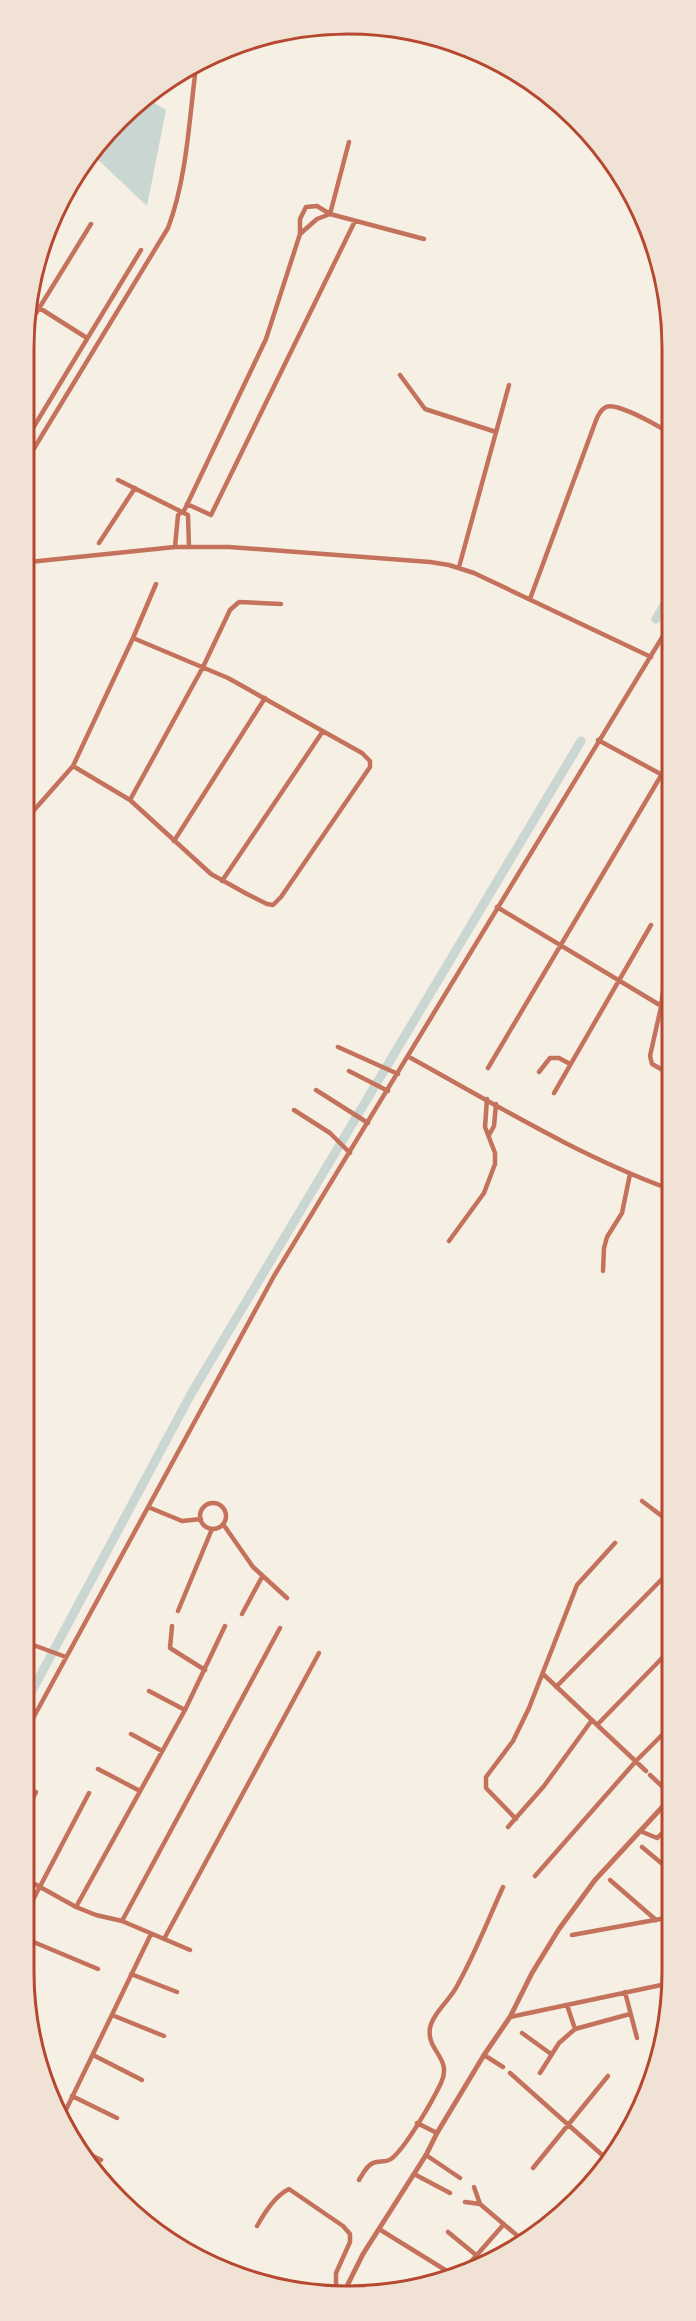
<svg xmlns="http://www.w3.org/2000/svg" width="696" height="2321" viewBox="0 0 696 2321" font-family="Overpass,sans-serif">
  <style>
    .water { fill: #c9d6d2 }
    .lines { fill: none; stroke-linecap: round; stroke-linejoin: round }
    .canal { stroke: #c9d6d2; stroke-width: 9 }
    .minor { stroke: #c5725c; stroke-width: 4.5 }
    .tertiary { stroke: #c5725c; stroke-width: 5 }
    .rim { fill: none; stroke: #b5482f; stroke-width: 3 }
  </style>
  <rect width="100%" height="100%" fill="#f6efe4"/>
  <path class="water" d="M148,99L166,110L147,206L92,154Z"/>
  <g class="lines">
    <path class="canal" d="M656,619L669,597
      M25,1704L191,1394L581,741"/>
    <path class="minor" d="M330,214L349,142
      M300,234L317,219L330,214
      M30,302L87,338
      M30,323L91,224
      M400,375L425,409L496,432
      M30,433L141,250
      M30,455L168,228C187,178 189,120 196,67
      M118,480L188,515L189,547
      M187,504L211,515L355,221
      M99,543L135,488
      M175,547L178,515L184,511L266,339L300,234V219L306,207L317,206L330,214L424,239
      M29,562L175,547H229L430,562L449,565L474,573L651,657
      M459,567L509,385
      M530,599L595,423C597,417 600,410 606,407C618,402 657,426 669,432
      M598,740L668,778
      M73,766L130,800L211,874L247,894L267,904L273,905L281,897L370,767V761L362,753L228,678L133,638
      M130,800L203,667L230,610L239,602L281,604
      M28,817L73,766L133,638L156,584
      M174,841L265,698
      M222,881L323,731
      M497,907L668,1010
      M338,1047L398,1074
      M409,1057C493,1103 577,1155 667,1188
      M488,1068L662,774
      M349,1071L388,1091
      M539,1072L550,1058H559L570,1064
      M668,1073L652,1064L650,1056L661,1007L668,952
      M316,1090L368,1123
      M554,1093L651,925
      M294,1110L330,1133L350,1153
      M489,1135L494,1126L496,1104
      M449,1241L484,1193L495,1164V1153L485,1127L487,1099
      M603,1271L604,1248L607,1237L622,1213L630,1174
      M642,1501L667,1520
      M200 1516a13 13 0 1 1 26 0a13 13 0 1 1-26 0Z
      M148,1507L182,1521L201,1519
      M223,1524L253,1567L287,1598
      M178,1611L212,1529
      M242,1614L262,1577
      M172,1626L170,1648L205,1670
      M25,1642L66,1657
      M543,1674L646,1771
      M556,1687L664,1577
      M149,1691L185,1710
      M597,1725L666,1654
      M25,1733L274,1276L669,626
      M131,1734L162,1751
      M98,1769L140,1791
      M650,1775L666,1790
      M25,1815L36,1792
      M516,1819L486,1788V1777L513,1741L529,1708L577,1585L615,1543
      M508,1827L544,1786L592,1720
      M640,1831L657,1838L666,1830
      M642,1847L666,1867
      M535,1876L636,1761L666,1731
      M24,1878L76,1907L96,1915L122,1921L190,1950
      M610,1880L656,1920
      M76,1907L185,1710L225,1626
      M24,1917L89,1793
      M122,1921L280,1628
      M572,1935L666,1918
      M24,1938L98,1969
      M164,1939L319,1653
      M131,1974L177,1992
      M625,1992L637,2038
      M567,2005L575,2029
      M112,2015L164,2036
      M510,2017L666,1984
      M522,2033L551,2054
      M93,2055L142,2080
      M484,2055L503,2067
      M510,2073L609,2161
      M540,2073L559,2043L575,2029L630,2014
      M72,2096L117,2118
      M62,2118L151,1934
      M417,2123L437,2133
      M83,2151L101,2160
      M426,2155L460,2178
      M606,2164L619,2149
      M533,2168L608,2076
      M414,2174L450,2193
      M359,2180C362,2175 367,2165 373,2163C379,2160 385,2163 391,2159C405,2149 433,2100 441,2083C453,2058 426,2051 430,2028C433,2013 450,2000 457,1986C475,1954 488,1920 503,1887
      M474,2187L480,2204L526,2243
      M465,2202L480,2204
      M257,2226C265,2212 275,2196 289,2189L343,2226L350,2234V2242L336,2273V2292
      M379,2229L455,2276
      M448,2232L476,2255
      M462,2272L504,2224"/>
    <path class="tertiary" d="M344,2292L363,2254L426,2155L437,2133L484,2055L510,2017L532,1973L559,1929L595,1880L666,1803"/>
  </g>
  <path d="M0 0H696V2321H0ZM348 34H348A314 314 0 0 1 662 348V1972A314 314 0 0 1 348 2286H348A314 314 0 0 1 34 1972V348A314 314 0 0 1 348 34Z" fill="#f1e2d6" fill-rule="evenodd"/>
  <path class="rim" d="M348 34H348A314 314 0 0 1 662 348V1972A314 314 0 0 1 348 2286H348A314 314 0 0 1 34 1972V348A314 314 0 0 1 348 34Z"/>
</svg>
